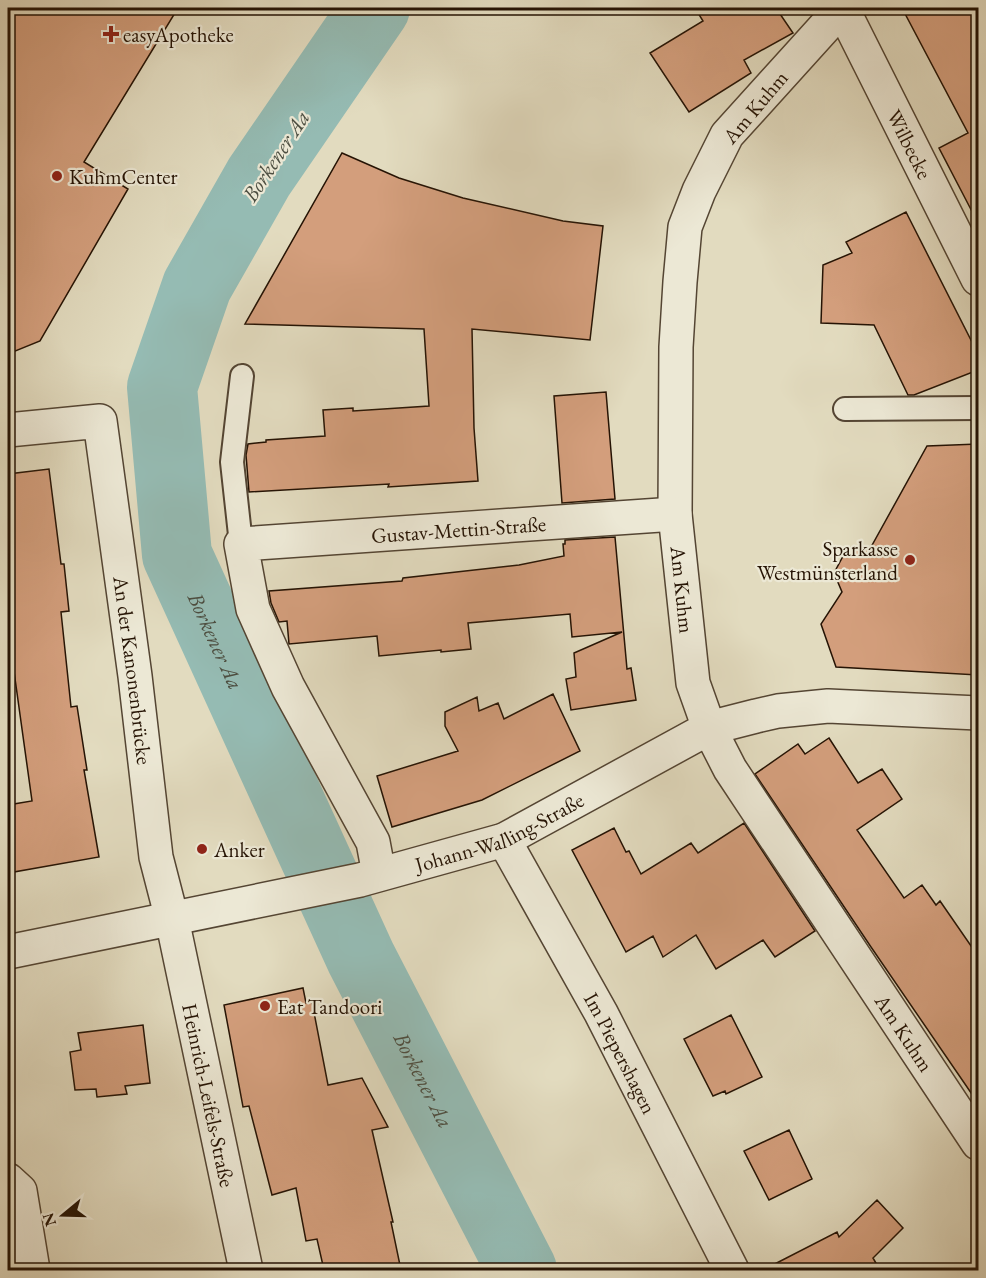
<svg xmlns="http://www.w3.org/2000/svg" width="986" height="1278" viewBox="0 0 986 1278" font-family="'EB Garamond',serif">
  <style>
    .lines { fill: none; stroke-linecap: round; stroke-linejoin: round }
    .river { stroke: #95bbb3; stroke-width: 70 }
    .building { fill: #d39e7c; stroke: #251304; stroke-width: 1.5 }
    .service-casing { stroke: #544533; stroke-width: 26 }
    .minor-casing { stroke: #544533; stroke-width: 36 }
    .service { stroke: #ece8d5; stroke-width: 22 }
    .minor { stroke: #ece8d5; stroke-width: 33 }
    .poi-dot { fill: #8f2418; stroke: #ece8d5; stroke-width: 2 }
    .labels { text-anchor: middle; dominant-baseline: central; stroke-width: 4.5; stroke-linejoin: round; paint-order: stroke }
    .poi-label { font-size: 21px; fill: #251304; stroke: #ece8d5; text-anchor: start }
    .street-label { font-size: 21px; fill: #251304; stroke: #ece8d5 }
    .water-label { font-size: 22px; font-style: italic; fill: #4c4e41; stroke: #ece8d5 }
  </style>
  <rect width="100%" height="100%" fill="#e2dbbf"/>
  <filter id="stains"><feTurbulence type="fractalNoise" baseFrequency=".00333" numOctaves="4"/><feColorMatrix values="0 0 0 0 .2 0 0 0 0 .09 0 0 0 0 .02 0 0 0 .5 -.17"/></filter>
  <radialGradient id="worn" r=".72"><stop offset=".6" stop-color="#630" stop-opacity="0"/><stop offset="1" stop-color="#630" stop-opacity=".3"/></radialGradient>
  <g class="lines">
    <path class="river" id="s1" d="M375,8L259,177L197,286L162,387L177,555L361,958L522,1270"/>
  </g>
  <path class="building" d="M8,8H178L84,162L128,189L40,341L8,354Z
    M695,8H776L793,33L744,60L751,73L689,112L650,53L703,21Z
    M902,8H978V223L939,148L968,133Z
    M342,153L399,178L463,198L563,221L603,226L590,340L472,329L474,428L478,481L388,487L389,484L249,492L246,455L248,444L266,442V440L325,436L323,410L353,408V411L429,406L424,329L245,324Z
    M906,212L978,354V370L914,395H908L874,325L821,323L823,265L852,253L846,242Z
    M606,392L615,499L562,503L554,396Z
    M978,444V675L836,667L821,624L842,592L834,573L848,547H871L927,446Z
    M49,469L61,564H64L69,611L61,612L71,707L77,706L87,770H84L99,857L8,873V805L32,801L12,657H8V474Z
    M615,537L627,669L631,668L636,700L571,710L566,679L576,677L574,653L622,632L572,637L570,614L468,623L471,649L441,652V650L379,656L377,636L289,644L287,621L279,622L271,603L269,591L402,581L403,578L519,565L564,556L563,544H565V540Z
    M553,694L580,751L482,800L392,827L377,776L458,751L445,726V712L477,697L479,711L498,703L504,719Z
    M829,738L858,783L882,769L902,799L857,830L904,898L922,885L936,905L940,901L978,956V1103L871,947L755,774L798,744L805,754Z
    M744,823L815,931L775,957L763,940L716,969L696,935L663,957L653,936L626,952L572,850L614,828L626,852L629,851L641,874L691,843L698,853Z
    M303,988L306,1003L312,1002L328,1085L362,1078L388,1127L372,1130L393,1222H391L401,1270H324L317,1239L306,1241L296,1188L272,1195L249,1106L243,1107L224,1005Z
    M731,1015L762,1077L726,1094L725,1091L713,1096L684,1039Z
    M143,1025L150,1083L125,1086L127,1094L97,1097L96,1089L75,1090L70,1052L81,1050L78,1033Z
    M789,1130L812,1179L769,1200L744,1151Z
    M877,1200L903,1228L873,1258L880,1270H763L837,1232L839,1237Z"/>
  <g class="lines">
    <defs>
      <path id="service" d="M845,409L978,408
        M241,544L232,462L242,376"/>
      <g id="minor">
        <path id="s2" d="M842,8L727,135L699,191L685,227L680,282L676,347L675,514L693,683L709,728L730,769L978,1143"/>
        <path id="s3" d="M842,8L978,279"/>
        <path id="s4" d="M8,430L100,421L135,676L156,857L172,919L246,1270"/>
        <path id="s5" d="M504,840L601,1013L732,1270"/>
        <path id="s6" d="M379,874L373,842L288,687L253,609L241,544L675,514"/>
        <path id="s7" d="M8,952L360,880L504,840L709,728L756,716L778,711L828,706L978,713"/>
        <path d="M8,1180L20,1191L33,1270"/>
      </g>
    </defs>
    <use href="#service" class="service-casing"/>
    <use href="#minor" class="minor-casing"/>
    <use href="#service" class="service"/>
    <use href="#minor" class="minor"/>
  </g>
  <g class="poi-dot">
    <path d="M108 25h6v6h6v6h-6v6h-6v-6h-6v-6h6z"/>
    <circle cx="57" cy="176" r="6"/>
    <circle cx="910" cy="560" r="6"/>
    <circle cx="202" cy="849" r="6"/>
    <circle cx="265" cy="1006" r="6"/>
  </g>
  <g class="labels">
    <g class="poi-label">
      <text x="123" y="34">easyApotheke</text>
      <text x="69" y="176">KuhmCenter</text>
      <text x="898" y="548" text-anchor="end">Sparkasse<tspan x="898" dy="24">Westmünsterland</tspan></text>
      <text x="214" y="849">Anker</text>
      <text x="277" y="1006">Eat Tandoori</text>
    </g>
    <g class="street-label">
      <text transform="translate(755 107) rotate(-50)">Am Kuhm</text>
      <text stroke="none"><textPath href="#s3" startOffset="152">Wilbecke</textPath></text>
      <text stroke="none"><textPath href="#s6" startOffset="579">Gustav-Mettin-Straße</textPath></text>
      <text stroke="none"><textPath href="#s2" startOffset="636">Am Kuhm</textPath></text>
      <text stroke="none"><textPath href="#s4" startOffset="344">An der Kanonenbrücke</textPath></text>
      <text stroke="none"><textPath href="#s7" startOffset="507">Johann-Walling-Straße</textPath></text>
      <text stroke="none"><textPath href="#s2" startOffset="1140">Am Kuhm</textPath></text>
      <text stroke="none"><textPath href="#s5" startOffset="243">Im Piepershagen</textPath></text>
      <text stroke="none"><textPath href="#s4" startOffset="776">Heinrich-Leifels-Straße</textPath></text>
    </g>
    <g class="water-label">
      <text transform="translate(276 156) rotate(-57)">Borkener Aa</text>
      <text stroke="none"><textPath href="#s1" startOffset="700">Borkener Aa</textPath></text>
      <text stroke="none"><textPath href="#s1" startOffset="1186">Borkener Aa</textPath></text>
    </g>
  </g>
  <rect width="986" height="1278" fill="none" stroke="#e2dbbf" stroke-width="30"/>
  <rect x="9" y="9" width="968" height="1260" fill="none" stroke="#251304" stroke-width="3"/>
  <rect x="15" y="15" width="956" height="1248" fill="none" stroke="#251304" stroke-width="1.5"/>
  <g transform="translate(63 1215) rotate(251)" stroke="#ece8d5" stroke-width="4.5" paint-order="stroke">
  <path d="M0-4.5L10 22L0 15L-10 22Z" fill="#251304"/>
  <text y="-9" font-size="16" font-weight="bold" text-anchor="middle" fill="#251304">N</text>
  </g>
  <rect width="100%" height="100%" filter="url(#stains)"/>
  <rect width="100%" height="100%" fill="url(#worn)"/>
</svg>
